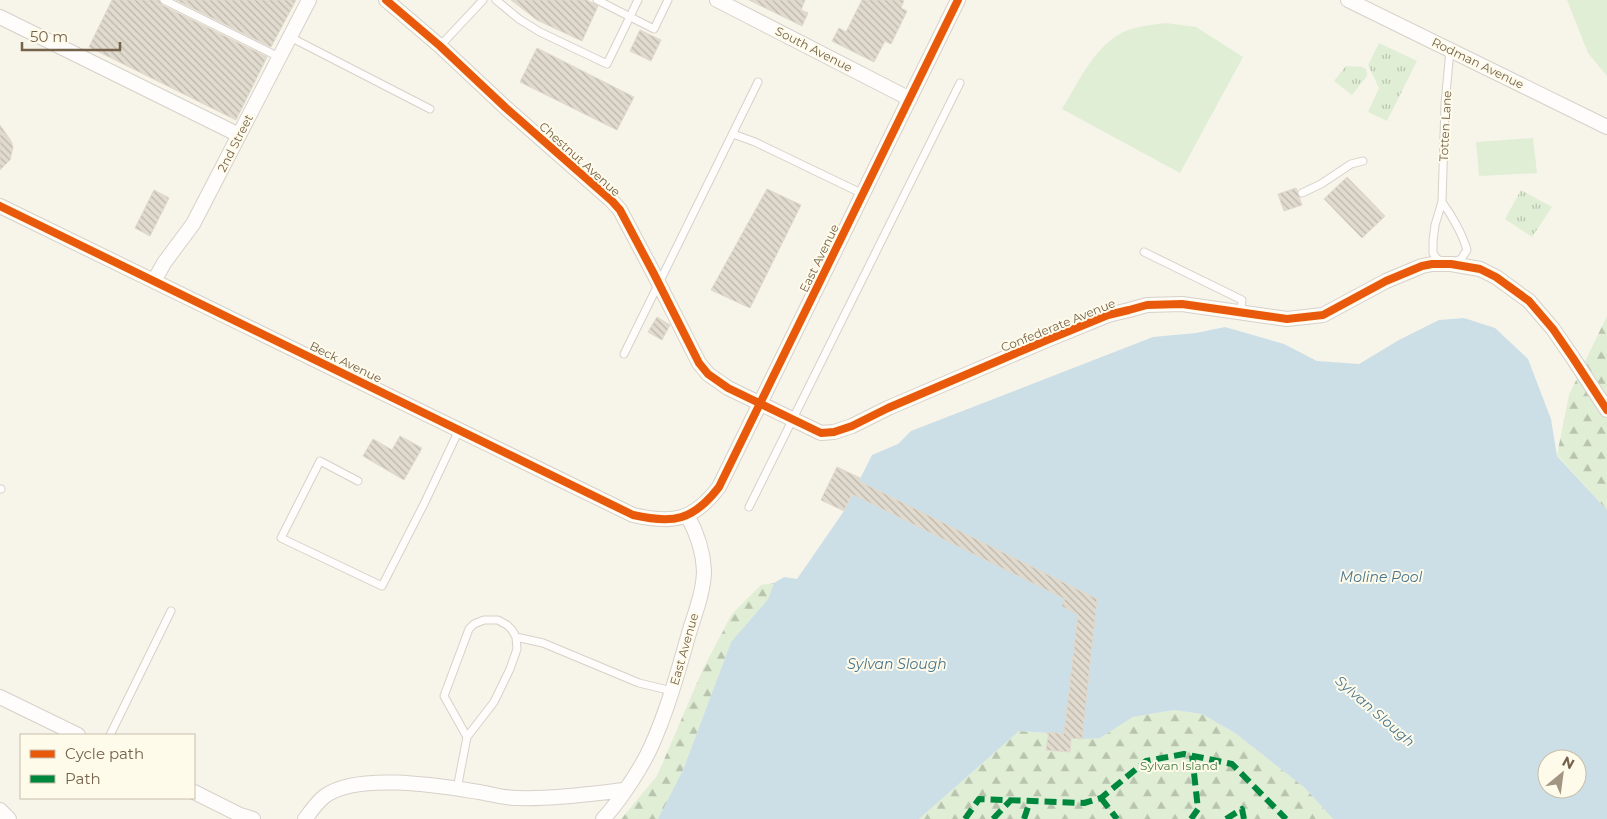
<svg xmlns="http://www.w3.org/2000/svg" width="1607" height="819" viewBox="0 0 1607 819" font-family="Montserrat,sans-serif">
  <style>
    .grass { fill: #dfeed5 }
    .forest { fill: url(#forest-firs) }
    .park { fill: url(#park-tufts) }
    .water { fill: #ccdfe6; fill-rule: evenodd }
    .building { fill: url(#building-back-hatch); stroke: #e0d9cd }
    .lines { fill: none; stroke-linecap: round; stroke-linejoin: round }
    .lane-casing { stroke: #d6d1c9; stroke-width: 9 }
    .street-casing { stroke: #d6d1c9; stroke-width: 16 }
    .lane { stroke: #fefdfc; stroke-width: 7 }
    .street { stroke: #fefdfc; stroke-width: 14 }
    .quiet { stroke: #00873e; stroke-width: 6; stroke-dasharray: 12 6; stroke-linecap: butt }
    .cycleway-casing { stroke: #fffbeb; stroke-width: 11 }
    .cycleway { stroke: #e8590c; stroke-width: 8 }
    .labels { text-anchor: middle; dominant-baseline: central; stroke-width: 4; stroke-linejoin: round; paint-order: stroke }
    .street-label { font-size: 12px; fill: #75624a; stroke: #fffbeb }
    .park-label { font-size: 12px; fill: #4b8045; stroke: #fffbeb }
    .water-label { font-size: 14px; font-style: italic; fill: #47758f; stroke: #fffbeb }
  </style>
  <defs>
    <pattern id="forest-firs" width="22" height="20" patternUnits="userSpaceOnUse" patternTransform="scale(1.25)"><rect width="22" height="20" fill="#dfeed5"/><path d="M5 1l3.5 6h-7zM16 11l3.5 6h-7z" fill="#b9c4af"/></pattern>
    <pattern id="park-tufts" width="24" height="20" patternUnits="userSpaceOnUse" patternTransform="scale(1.25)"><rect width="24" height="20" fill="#dfeed5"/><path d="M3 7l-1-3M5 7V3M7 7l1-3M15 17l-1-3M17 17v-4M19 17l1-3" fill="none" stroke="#b9c4af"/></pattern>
    <pattern id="building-back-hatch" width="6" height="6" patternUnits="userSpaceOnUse" patternTransform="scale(1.25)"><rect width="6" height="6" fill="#e1dbcf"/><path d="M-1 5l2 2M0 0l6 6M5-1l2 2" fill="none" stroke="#bbb5aa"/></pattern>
  </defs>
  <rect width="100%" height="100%" fill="#f7f4ea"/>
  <path class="grass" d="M1567,0H1607V76L1588,53Z
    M1165,23L1196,27L1243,57L1180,173L1062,109C1078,83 1096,43 1126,31C1138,26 1152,25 1165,23Z
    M1533,138L1537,173L1479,176L1476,142Z"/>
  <path class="forest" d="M1607,316V510L1557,455L1569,395Z
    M774,583L768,599L731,642L683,770L660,819H621L657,776L703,669L732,614L761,585Z
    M1174,710L1202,714L1235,733L1305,788L1333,819H919L1019,731L1064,734L1100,738L1133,717Z"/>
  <path class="park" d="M1379,43L1417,61L1387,121L1368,112L1379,88L1368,65Z
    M1346,66L1362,67L1366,69L1367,76L1352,95L1334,81Z
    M1521,190L1552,207L1532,237L1505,219Z"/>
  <path class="water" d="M1464,318L1495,328L1528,359L1551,419L1557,456L1607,510V819H1333L1305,788L1235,733L1202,714L1174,710L1133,717L1100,738L1082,739L1064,734L1019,731L919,819H658L683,770L731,642L768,599L774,583L784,577L797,579L844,511L872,455L898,444L911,431L1153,337L1196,333L1225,327L1284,344L1317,361L1359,364L1399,340L1439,320ZM1547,759H1577V789H1547Z"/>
  <path class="building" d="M112,0H159L162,5L267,57L236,120L89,47Z
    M176,0H296L271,47Z
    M511,0H587L598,6L582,41L537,20Z
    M749,0H805L801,10L808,13L802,26Z
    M862,0H904L901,8L907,11L891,44L885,41L874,62L832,41L839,28L846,32Z
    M640,30L661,40L651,61L630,51Z
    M537,48L634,97L617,130L520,82Z
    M0,125L11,141L13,147L10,160L0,170Z
    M1347,177L1385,216L1362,238L1324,199Z
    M1296,188L1302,205L1284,211L1278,194Z
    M767,189L801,205L750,308L711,290Z
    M154,190L169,198L150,236L135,228Z
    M657,317L670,325L662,340L648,332Z
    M400,436L422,448L404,480L363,456L373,439L392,450Z
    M837,467L860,478L859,481L1097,599L1082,739L1071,738L1070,752L1046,750L1049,732L1064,734L1078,614L1061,606L1065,599L852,494L844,511L821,500Z"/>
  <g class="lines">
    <defs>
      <path id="lane" d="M164,0L279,57
        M496,0L519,19L540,32L607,64L638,0
        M597,0L654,29L668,0
        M290,37L430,109
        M440,46L483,0
        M733,134L755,142L863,194
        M1302,193L1321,184L1351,164L1363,161
        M1442,202C1451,214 1463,235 1467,250L1461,259L1454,262
        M1144,252L1242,300L1241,312
        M1442,261L1437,259L1433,253V241L1435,225L1442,202L1445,104L1450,50
        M624,354L758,82
        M358,481L320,461L281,538L382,586L424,504L459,430
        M0,489H1
        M749,507L960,83
        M516,637L543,643L639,683L672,691
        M110,735L171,611
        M457,789L467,737L494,702L510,669L517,649L516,637L512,630L507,625L498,620H484L474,624L469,629L444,696L467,737"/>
      <path id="street" d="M386,0L440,46L506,108L612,201L620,210L654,274L699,363L708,374L728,388L821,433L834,432L852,426L888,408L1047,340L1108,315L1129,310L1147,305L1182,304L1287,319L1323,315L1386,281L1422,266L1432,264H1451L1480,269L1496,277L1529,301L1553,329L1573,358L1607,410
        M717,0L910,99
        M1348,0L1607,127
        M0,17L239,135
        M0,206L633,515C673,524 693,521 719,487L958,0
        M154,281L164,263L193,224L309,0
        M0,697L78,735
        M194,792L240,815L253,819
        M0,810L9,819
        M305,819C311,811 317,802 325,796C358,772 440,786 479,792C491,794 504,798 517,798C552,799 589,794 624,790
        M603,819C619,802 640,770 650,749C667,712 678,672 689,633C695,613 704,591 704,570C703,550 696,531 687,515"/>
    </defs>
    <use href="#lane" class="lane-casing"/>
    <use href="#street" class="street-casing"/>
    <use href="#lane" class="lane"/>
    <use href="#street" class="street"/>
    <path class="quiet" d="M1101,798L1117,819
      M965,819L979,799L1084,803L1101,798L1146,761L1184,754L1232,764L1286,819
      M993,819L1011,800
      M1024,819L1030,801
      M1191,819L1198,809L1192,755
      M1226,819L1242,809L1244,819"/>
    <defs>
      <path id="cycleway" d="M386,0L440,46L506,108L612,201L620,210L654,274L699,363L708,374L728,388L821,433L834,432L852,426L888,408L1047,340L1108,315L1129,310L1147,305L1182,304L1287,319L1323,315L1386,281L1422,266L1432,264H1451L1480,269L1496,277L1529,301L1553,329L1573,358L1607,410
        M0,206L633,515C673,524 693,521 719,487L958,0"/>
    </defs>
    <use href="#cycleway" class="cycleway-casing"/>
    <use href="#cycleway" class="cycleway"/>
  </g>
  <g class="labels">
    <g class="street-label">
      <text transform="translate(814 49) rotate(27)">South Avenue</text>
      <text transform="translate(1478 63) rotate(26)">Rodman Avenue</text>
      <text transform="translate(1445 126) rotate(-87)">Totten Lane</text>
      <text transform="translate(235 143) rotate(-63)">2nd Street</text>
      <text transform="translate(580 159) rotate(42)">Chestnut Avenue</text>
      <text transform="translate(819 258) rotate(-64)">East Avenue</text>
      <text transform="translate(1058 325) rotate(-22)">Confederate Avenue</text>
      <text transform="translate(346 362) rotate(26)">Beck Avenue</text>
      <text transform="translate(684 649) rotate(-74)">East Avenue</text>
    </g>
    <g class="park-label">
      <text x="1179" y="765">Sylvan Island</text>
    </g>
    <g class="water-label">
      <text x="1381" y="577">Moline Pool</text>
      <text x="897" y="664">Sylvan Slough</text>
      <text transform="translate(1375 711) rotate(41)">Sylvan Slough</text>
    </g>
  </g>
  <rect x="20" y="734" width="175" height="65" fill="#fffbeb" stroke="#c8beab"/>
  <rect x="30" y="750" width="25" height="8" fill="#e8590c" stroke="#c8beab"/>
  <text x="65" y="759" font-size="15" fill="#75624a">Cycle path</text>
  <rect x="30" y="775" width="25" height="8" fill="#00873e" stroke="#c8beab"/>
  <text x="65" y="784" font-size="15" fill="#75624a">Path</text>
  <g transform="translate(1562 774) rotate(29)"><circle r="24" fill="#fffbeb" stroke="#c8beab"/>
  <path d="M0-4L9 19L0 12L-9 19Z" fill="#a29582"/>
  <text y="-8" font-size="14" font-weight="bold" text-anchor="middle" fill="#75624a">N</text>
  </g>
  <path d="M22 42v8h98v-8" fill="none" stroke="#75624a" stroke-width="2.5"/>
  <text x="30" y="42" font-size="15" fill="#75624a" stroke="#fffbeb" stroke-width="4" paint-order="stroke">50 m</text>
</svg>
